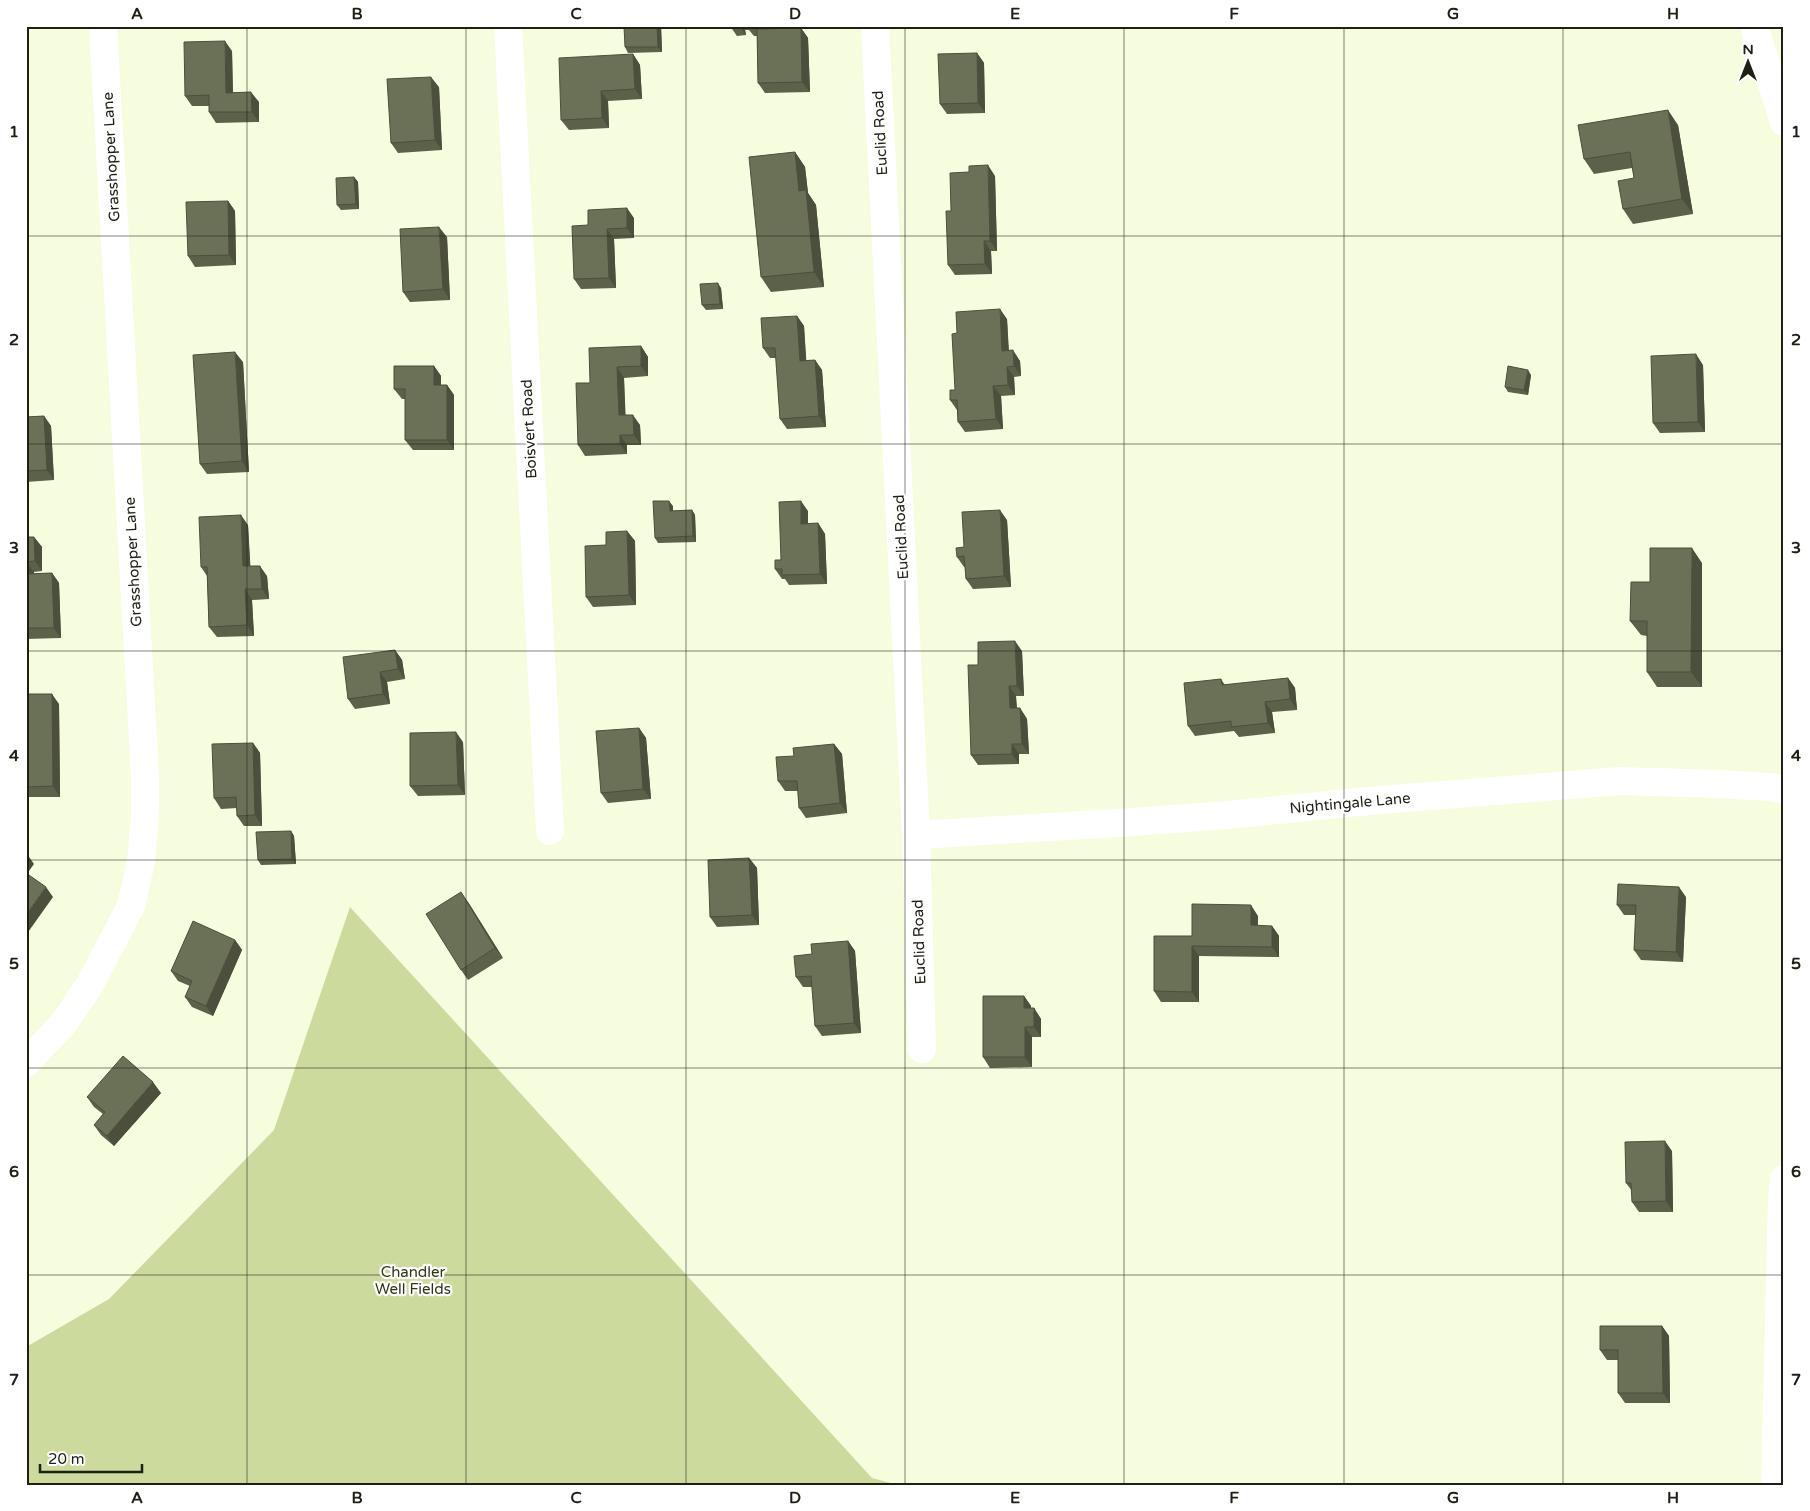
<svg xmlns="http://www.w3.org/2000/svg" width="1810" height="1511" viewBox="0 0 1810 1511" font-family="'Varela Round',sans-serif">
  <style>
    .park { fill: #ccda9e }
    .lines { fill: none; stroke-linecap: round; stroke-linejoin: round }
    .street { stroke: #fff; stroke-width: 28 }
    .wall { fill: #5c614a }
    .shaded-wall { fill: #4b4f3c }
    .building { fill: #6b7156; stroke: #4b4f3c }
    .grid { fill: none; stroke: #1e2015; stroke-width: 1; stroke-opacity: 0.55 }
    .labels { text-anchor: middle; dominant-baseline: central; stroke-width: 4.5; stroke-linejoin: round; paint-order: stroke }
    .street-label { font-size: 15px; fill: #1e2015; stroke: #fff }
    .park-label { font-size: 15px; fill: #2f3611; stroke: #fff }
    .neatline { fill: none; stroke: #1e2015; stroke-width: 2 }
    .grid-label { font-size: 16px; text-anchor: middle; font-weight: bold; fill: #1e2015 }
  </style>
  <rect width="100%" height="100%" fill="#f5fdde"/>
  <path class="park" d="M350,907L872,1478L898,1485H26V1347L109,1299L274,1130Z"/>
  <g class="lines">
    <path class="street" d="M508,26L550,831
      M875,26L916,835L922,1049
      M1754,26L1784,122
      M916,835L1118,823L1228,815L1368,801L1620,781L1719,784L1771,787L1784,790
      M26,1063L63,1024L89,986L131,906L141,861L145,818V775L103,26
      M1775,1485L1782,1197L1784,1179"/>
  </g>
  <path class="wall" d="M661,26L662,52L628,53L625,47Z
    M730,26H783V29L801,28L808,38L810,92L765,93L758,83L757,36H754L749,30H745L746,35L737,36Z
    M232,51L233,92L259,102V122L216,123L209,112V106H192L185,96Z
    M977,53L984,63L985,113L947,114L940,104Z
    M633,54L640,65L642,99L608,101L609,128L569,130L561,120Z
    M439,87L442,150L398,153L391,143Z
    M1678,125L1693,214L1633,224L1623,209L1634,178L1632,168L1594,174L1584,159Z
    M795,152L805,167L808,193L816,205L824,287L771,292L761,277Z
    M995,176L997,251H991L992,274L955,275L948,265Z
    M354,177L358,182L359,209L341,210L337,205Z
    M228,201L235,211L236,265L195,267L188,256Z
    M634,218V238L614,239L616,288L581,289L574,279L588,225Z
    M447,237L450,300L410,302L403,292Z
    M721,288L723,309L706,310L702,305Z
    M797,316L804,326L806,361L815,360L822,370L826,427L787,429L780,419L776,358H770L763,348Z
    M1007,319L1009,351L1020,361L1021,376L1014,377L1015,395L1001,396L1003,429L965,432L958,422L957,410L950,400L955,390L957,333Z
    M641,346L648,357V376L624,378L625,415L640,425L641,445H627V454L585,456L578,445L590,383Z
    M243,362L249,472L207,474L200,464Z
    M1703,365L1705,432L1660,433L1653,423Z
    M434,366L441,376V385H447L454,395V450H413L405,440V399H402L394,389Z
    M1531,375L1528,395L1508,392L1505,387Z
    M44,416L51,426L54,480L26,482V417Z
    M673,506V511L692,510L695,515L696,542L658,543L655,538Z
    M808,511V524L818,523L825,534L827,584L789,585L785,579H782L775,569Z
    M1007,520L1011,587L973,589L966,579L965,567H964L957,557L964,547Z
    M248,525L250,566L267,576L269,599L252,600L254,636L217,637L209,627L207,576L201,567Z
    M627,531L635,541L636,605L593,607L586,597L606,545Z
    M26,537H34L42,547V571L34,572V574L52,573L59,583L61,638L26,639Z
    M1702,563V687H1657L1647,672V636L1641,635L1630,621L1650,582Z
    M395,650L402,660L405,679L387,682L390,704L355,709L348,699Z
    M1022,651L1024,696H1016L1017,708H1020L1027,719L1029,754H1019V764L978,765L971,755L978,665Z
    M1288,678L1295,688L1297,710L1272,712L1275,733L1239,737L1234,731L1195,736L1188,726L1221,679L1225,685Z
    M26,694L59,704L60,797H26Z
    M639,728L646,738L651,799L608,803L601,793Z
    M463,742L465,795L418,796L410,786Z
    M253,743L260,753L262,826H244L237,816V808L221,809L214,798Z
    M834,744L842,754L847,813L806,818L799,808L798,791H785L778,781L794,756Z
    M291,831L294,836L296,864L261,865L258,860Z
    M749,858L757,868L759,925L717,927L710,917Z
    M1686,897L1683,962L1641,960L1634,950L1636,915H1624L1617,905Z
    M468,902L503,958L468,980L461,970Z
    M1258,916V926H1272L1279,936V957L1199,956V1002H1161L1154,991L1192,936Z
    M235,940L242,950L213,1016L192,1007L185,997L190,986L178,981L171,971Z
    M848,941L855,951L861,1033L822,1036L815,1026L812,987H803L796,977L812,954Z
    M1024,996L1031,1006V1008H1034L1041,1019V1037H1032V1067L990,1068L983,1057Z
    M161,1093L114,1146L101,1135L94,1125L103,1114L94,1107L87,1097Z
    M1672,1151L1673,1212H1639L1632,1202V1191L1626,1183Z
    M1662,1326L1669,1336L1670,1403H1625L1618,1393V1360H1607L1600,1350Z"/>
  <path class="shaded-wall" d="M657,26H661L662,52L658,47Z
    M739,26H742L745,30L746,35Z
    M777,26H783V35Z
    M801,28L808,38L810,92L802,82Z
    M225,41L232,51L233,103L226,93Z
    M977,53L984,63L985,113L978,103Z
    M633,54L640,65L642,99L635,89Z
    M26,72L29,75L28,126L26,123Z
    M431,77L439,87L442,150L435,140Z
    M601,91L608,101L609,128L602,118Z
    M251,92L259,102V122L252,112Z
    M1668,110L1678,125L1693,214L1682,199Z
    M795,152L805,167L808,193L816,205L824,287L814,272L799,191Z
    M988,165L995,176L997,251L990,241Z
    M354,177L358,182L359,209L356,204Z
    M228,201L235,211L236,265L229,255Z
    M26,205L29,209V279L26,275Z
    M627,208L634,218V238L627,228Z
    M439,227L447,237L450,300L443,289Z
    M607,229L614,239L616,288L609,278Z
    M984,241L991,251L992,274L985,264Z
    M718,283L721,288L723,309L720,304Z
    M1000,309L1007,319L1009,361L1002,351Z
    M797,316L804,326L807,371L800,361Z
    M641,346L648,357V376L641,366Z
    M1013,350L1020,361L1021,376L1014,366Z
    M235,352L243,362L249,472L242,461Z
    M1696,354L1703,365L1705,432L1698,422Z
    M815,360L822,370L826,427L819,416Z
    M434,366L441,376V395L434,385Z
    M617,367L624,378L626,425L619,415Z
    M1007,367L1014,377L1015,395L1008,385Z
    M1528,370L1531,375L1528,395L1524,390Z
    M447,385L454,395V450L447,440Z
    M993,386L1001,396L1003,429L996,419Z
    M633,415L640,425L641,445L634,435Z
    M44,416L51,426L54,480L47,470Z
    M620,435L627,445V454L620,444Z
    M669,501L673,506V517L670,511Z
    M801,501L808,511V534L801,524Z
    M692,510L695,515L696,542L693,536Z
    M1000,510L1007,520L1011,587L1004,576Z
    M241,515L248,525L251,576L243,566Z
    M818,523L825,534L827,584L820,574Z
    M627,531L635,541L636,605L629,595Z
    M34,537L42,547V571L35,561Z
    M1692,548L1702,563V687L1691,672Z
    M26,562L34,572V579L26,568Z
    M260,566L267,576L269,599L262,589Z
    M52,573L59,583L61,638L54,628Z
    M245,589L252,600L254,636L247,625Z
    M1015,641L1022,651L1024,696L1017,686Z
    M395,650L402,660L405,679L398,669Z
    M380,672L387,682L390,704L383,694Z
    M1288,678L1295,688L1297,710L1290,699Z
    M1009,686L1016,696L1017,719L1010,708Z
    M52,694L59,704L60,797L53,786Z
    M1265,702L1272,712L1275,733L1268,723Z
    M1020,708L1027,719L1029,754L1022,744Z
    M639,728L646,738L651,799L643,789Z
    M456,732L463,742L465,795L458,785Z
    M253,743L260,753L262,826L255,815Z
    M834,744L842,754L847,813L840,803Z
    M1012,744L1019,754V764L1012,754Z
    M291,831L294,836L296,864L292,859Z
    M27,854L34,864L26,875V855Z
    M749,858L757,868L759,925L752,915Z
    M46,887L53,897L26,935V915Z
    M1679,887L1686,897L1683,962L1676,952Z
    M461,892L468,902L503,958L495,948Z
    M1251,905L1258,916V936L1251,925Z
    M1272,926L1279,936V957L1272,947Z
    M235,940L242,950L213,1016L206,1006Z
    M848,941L855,951L861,1033L854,1023Z
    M1192,946L1199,956V1002L1192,992Z
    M1024,996L1031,1006V1019L1024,1008Z
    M1034,1008L1041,1019V1037L1034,1027Z
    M1025,1027L1032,1037V1067L1025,1057Z
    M153,1082L161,1093L114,1146L107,1136Z
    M1665,1141L1672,1151L1673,1212L1666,1201Z
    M1662,1326L1669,1336L1670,1403L1663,1393Z"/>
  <path class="building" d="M624,26H657L658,47H625Z
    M801,28L802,82L758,83L757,29Z
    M225,41L226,93L251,92L252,112H209V95L185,96L184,42Z
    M977,53L978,103L940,104L938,54Z
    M633,54L635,89L601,91L602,118L561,120L559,58Z
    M431,77L435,140L391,143L387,79Z
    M1668,110L1682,199L1623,209L1618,181L1634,178L1630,152L1584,159L1578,125Z
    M795,152L799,191L806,190L814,272L761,277L749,157Z
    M988,165L990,241H984L985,264L948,265L946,211H951L950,173L969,172V166Z
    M354,177L356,204L337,205L336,178Z
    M228,201L229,255L188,256L186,202Z
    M627,208V228L607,229L609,278L574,279L572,226L588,225V210Z
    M439,227L443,289L403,292L400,229Z
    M718,283L720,304L702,305L700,284Z
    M1000,309L1002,351L1013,350L1014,366L1007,367L1008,385L993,386L996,419L958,422L957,400H950V390H955L952,334L957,333L956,312Z
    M797,316L800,361L815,360L819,416L780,419L775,348H763L761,318Z
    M641,346V366L617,367L619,415H633L634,435H620V444L578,445L576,383H590L589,348Z
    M235,352L242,461L200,464L193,355Z
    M1696,354L1698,422L1653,423L1651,356Z
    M394,366H434V385H447V440H405V389H394Z
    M1508,366L1528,370L1524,390L1505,387Z
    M44,416L47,470L26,471V417Z
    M653,501H669L670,511L692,510L693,536L655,538Z
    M801,501V524L818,523L820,574L782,575V569H775V560H781L779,502Z
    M1000,510L1004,576L966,579L964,556L957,557L956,548L964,547L962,512Z
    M241,515L243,566H260L262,589H245L247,625L209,627L207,567H201L199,517Z
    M627,531L629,595L586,597L585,546L606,545V532Z
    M26,537H34L35,561L26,562V568Z
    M1650,548H1692L1691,672H1647V621H1630L1631,582H1650Z
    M52,573L54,628H26V574Z
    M1015,641L1017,686H1009L1010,708H1020L1022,744H1012V754L971,755L968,665H978V642Z
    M395,650L398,669L380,672L383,694L348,699L343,657Z
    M1288,678L1290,699L1265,702L1268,723L1231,727V721L1188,726L1184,683L1221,679L1222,685Z
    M26,694H52L53,786L26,787Z
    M639,728L643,789L601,793L596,731Z
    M456,732L458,785L410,786V733Z
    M253,743L255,815L237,816L236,797L214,798L212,744Z
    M834,744L840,803L799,808L797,781H778L776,757L794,756L793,748Z
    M291,831L292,859L258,860L256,832Z
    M749,858L752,915L710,917L708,860Z
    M26,873L46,887L26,915Z
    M1618,884L1679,887L1676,952L1634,950L1636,905H1617Z
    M461,892L495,948L461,970L426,914Z
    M1192,904L1251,905V925L1272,926V947L1192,946V992L1154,991V936H1192Z
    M193,921L235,940L206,1006L185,997L192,981L171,971Z
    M848,941L854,1023L815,1026L811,976L796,977L794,956L812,954L811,944Z
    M983,996H1024V1008H1034V1027H1025V1057H983Z
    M123,1056L153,1082L107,1136L94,1125L105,1112L87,1097Z
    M1665,1141L1666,1201L1632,1202L1631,1183H1626L1625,1142Z
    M1600,1326H1662L1663,1393H1618V1350H1600Z"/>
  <path class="grid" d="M247,26V1485M466,26V1485M686,26V1485M905,26V1485M1124,26V1485M1344,26V1485M1563,26V1485M26,236H1784M26,444H1784M26,651H1784M26,860H1784M26,1068H1784M26,1275H1784"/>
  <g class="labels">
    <g class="street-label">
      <text transform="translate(880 133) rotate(-93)">Euclid Road</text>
      <text transform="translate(111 157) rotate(-93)">Grasshopper Lane</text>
      <text transform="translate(529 429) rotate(-93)">Boisvert Road</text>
      <text transform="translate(901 537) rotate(-93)">Euclid Road</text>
      <text transform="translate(133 562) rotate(-93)">Grasshopper Lane</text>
      <text transform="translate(1350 803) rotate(-5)">Nightingale Lane</text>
      <text transform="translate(919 942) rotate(-92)">Euclid Road</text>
    </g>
    <g class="park-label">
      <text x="413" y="1272">Chandler<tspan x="413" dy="17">Well Fields</tspan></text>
    </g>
  </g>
  <rect width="1810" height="1511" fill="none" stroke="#ffffff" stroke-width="55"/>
  <g transform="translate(1748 62)" stroke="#ffffff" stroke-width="4" paint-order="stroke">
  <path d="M0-4L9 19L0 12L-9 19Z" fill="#1e2015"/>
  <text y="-8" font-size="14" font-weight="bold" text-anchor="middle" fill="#1e2015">N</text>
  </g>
  <path d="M40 1464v8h102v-8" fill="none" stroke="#1e2015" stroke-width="2.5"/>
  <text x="48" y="1464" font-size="15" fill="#1e2015" stroke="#ffffff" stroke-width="4" paint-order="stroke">20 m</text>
  <rect x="28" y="28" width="1754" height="1456" class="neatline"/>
  <g class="grid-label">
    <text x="137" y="19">A</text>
    <text x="357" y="19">B</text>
    <text x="576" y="19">C</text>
    <text x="795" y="19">D</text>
    <text x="1015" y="19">E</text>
    <text x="1234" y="19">F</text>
    <text x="1453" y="19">G</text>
    <text x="1673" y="19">H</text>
    <text x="14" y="137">1</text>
    <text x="1796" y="137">1</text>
    <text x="14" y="345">2</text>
    <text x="1796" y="345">2</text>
    <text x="14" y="553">3</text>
    <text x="1796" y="553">3</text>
    <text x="14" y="761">4</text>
    <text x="1796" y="761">4</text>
    <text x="14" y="969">5</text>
    <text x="1796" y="969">5</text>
    <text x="14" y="1177">6</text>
    <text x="1796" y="1177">6</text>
    <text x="14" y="1385">7</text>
    <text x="1796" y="1385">7</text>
    <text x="137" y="1503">A</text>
    <text x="357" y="1503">B</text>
    <text x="576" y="1503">C</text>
    <text x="795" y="1503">D</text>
    <text x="1015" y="1503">E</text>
    <text x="1234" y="1503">F</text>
    <text x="1453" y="1503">G</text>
    <text x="1673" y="1503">H</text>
  </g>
</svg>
